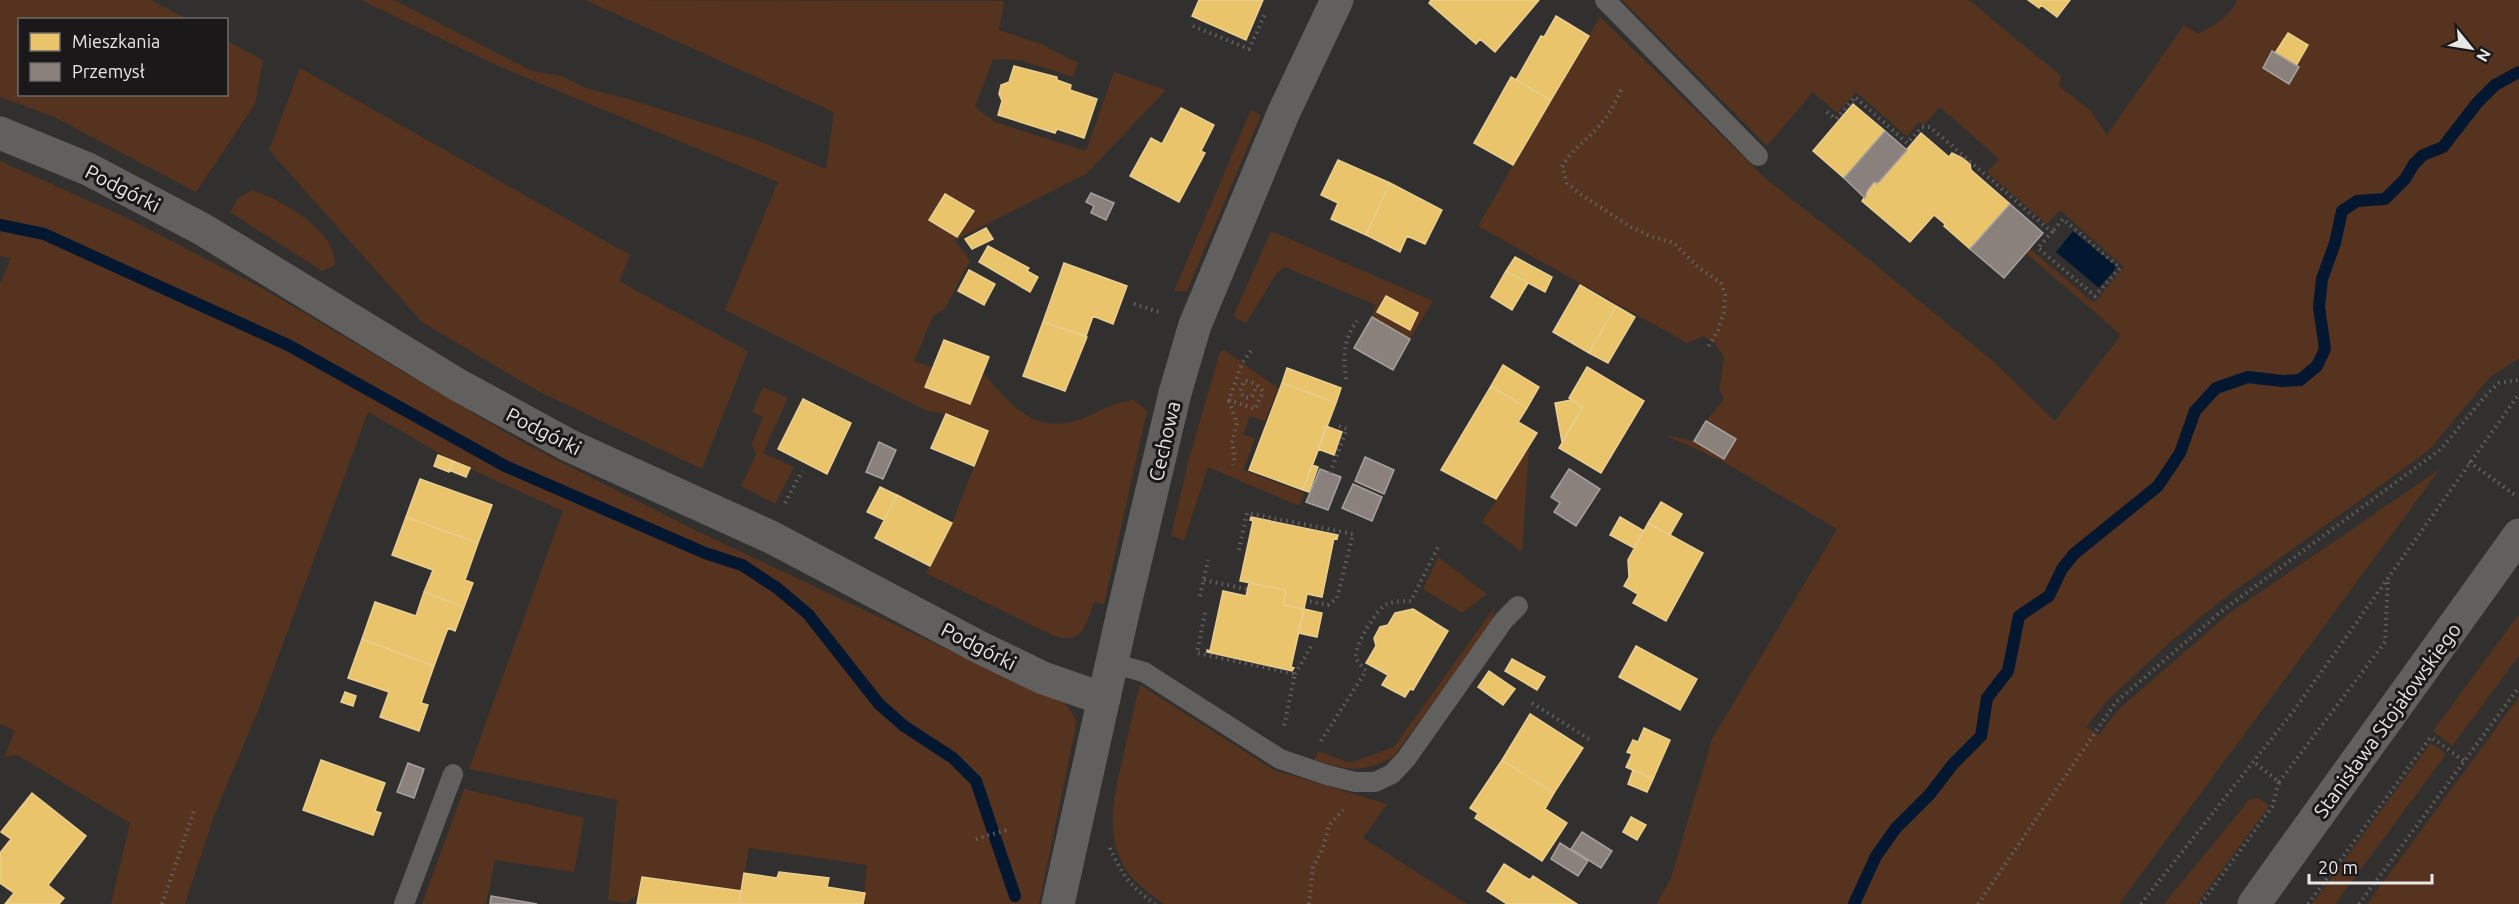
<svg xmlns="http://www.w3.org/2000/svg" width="2519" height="904" viewBox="0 0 2519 904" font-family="Ubuntu,sans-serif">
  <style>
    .green { fill: #56331e }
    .water { fill: #041730 }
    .homes { fill: #e9c46a; stroke: #e9ce8f; stroke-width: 1.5 }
    .industry { fill: #8a817c; stroke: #a6a09c; stroke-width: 1.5 }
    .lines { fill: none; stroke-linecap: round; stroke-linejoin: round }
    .stream { stroke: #041730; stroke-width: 12 }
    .path { stroke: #636262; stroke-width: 4; stroke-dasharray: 1.5 4.5; stroke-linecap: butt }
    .lane { stroke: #61605f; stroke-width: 20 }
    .street { stroke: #61605f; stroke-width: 33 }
    .secondary { stroke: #61605f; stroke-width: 33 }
    .labels { text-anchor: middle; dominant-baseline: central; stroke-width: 6; stroke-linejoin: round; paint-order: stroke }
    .street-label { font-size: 20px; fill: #e9e7e6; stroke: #1a1818 }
  </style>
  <rect width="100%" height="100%" fill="#32302f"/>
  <path class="green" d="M0,0H151L187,19L20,20V94H226L227,41L263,60L255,104L196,192L54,117L0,97Z
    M361,0H394L532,71L561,76L585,88L628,99L754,139L826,169L834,112L585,0L1004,1L999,30L1041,44L1078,63L1073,77L1020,60L993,59L975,107L995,122L1086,151L1114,72L1166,90L1086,174L955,240L970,261L945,308L933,316L914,361L933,368L970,404L983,373C1014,407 1035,438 1086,417C1106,409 1111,403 1134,400L1147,411L1104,604L1094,602C1085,625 1084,645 1054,636L926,573L952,523L988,431L946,414L927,411L725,310L778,182L496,65Z
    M1622,0H1969L2061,76L2059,86L2091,111L2107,135L2184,25L2198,34C2213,25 2231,17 2237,0H2519V358L2490,377L2428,451L2219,602L2170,642L2106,702L2086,727L2099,735L2118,710L2227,615L2440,469L2119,904H1656L1671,878L1712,739L1837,529L1722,461L1665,435L1694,441L1706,421L1724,399L1719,390L1724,357L1715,344L1704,336L1687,343L1478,226L1600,17L1767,180L1861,253L1994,362L2055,421L2121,335L2026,253L2030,249L2094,303L2124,267L2060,210L2047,224L1987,172L1999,159L1940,107L1924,125L1919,122L1907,136L1856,92L1837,113L1813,92L1767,146Z
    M300,68L630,255L619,281L748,351L702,469L536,390L422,322L269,150Z
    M1251,110L1261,115L1187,291H1174Z
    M0,161L125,217L262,288L522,442L594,479L695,530L959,655L1064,701L1076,720L1075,730L1039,904H863L867,865L749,848L741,891L642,877L638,895L626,903L608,900L617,800L469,769L563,511L453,461L368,412L263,698L214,816L185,904H111L130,823L17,755L4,757L15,731L0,724V284L11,258L0,256Z
    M252,190C281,200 337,230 335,265L322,271L230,212L238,198Z
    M1271,231L1433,301L1410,339L1372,317L1376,305L1284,267L1277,273L1246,323L1237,319L1234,315Z
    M1224,350L1278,388L1265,421L1250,416L1243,434L1255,439L1243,470L1304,493L1299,506L1208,467L1184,540L1171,536L1189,459L1220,352Z
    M763,387L788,398L763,453L794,467L775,504L741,486L756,455L752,443L763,417L752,412Z
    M1529,448L1522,552L1482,522Z
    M1438,557L1487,594L1462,613L1423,589Z
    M1494,608L1492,622L1394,756C1363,774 1348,770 1314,760L1318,751L1350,763L1394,747Z
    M2519,614V656L2452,746L2433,731Z
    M1140,685L1274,770L1387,804L1363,838L1467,904H1164C1151,894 1135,884 1126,870C1103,832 1115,793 1124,753C1129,730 1134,707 1140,685Z
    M2519,697V904H2367Z
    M2431,743L2446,754L2335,904H2312Z
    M464,789L584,818L574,872L495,860L486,904H422Z
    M2259,798L2269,806L2197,904H2164L2250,799Z"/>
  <path class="water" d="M2073,231L2117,267L2099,288L2056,252Z"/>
  <path class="homes" d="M1199,0H1263L1246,40L1192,16Z
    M1431,0H1539L1495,52L1480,39L1476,44L1429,3Z
    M2028,0H2070L2057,17L2041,5L2039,8Z
    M1556,16L1589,36L1551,100L1516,80L1541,36L1544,37Z
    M2288,33L2308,45L2296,66L2275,53Z
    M1014,66L1057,77V80L1071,85L1070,90L1097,99L1084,138L1057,129L1055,133L998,115L1002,101L999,94L1001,85L1009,82Z
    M1511,77L1551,100L1513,165L1474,143Z
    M1853,104L1885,131L1844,178L1813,151Z
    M1181,108L1214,125L1201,151L1205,153L1179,202L1130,176L1151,138L1162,144Z
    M1921,133L1949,157L1952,153L1962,158L1970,164L1971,170L2010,204L1970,249L1944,226L1945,224L1934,215L1910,242L1862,201L1874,182L1878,183Z
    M1338,160L1390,183L1366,235L1331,219L1338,203L1321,195Z
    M1390,183L1442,210L1425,244L1407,236L1400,252L1366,235Z
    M945,194L974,211L957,237L929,220Z
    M986,228L993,239L972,249L965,239Z
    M988,246L1029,268L1027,271L1038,277L1030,292L979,262Z
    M1515,257L1552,277L1545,292L1506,271Z
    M1064,263L1127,286L1113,324L1093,316L1086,336L1043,322Z
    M969,270L995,284L984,305L958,291Z
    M1506,271L1528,283L1512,310L1491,297Z
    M1580,285L1616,306L1589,353L1553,332Z
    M1386,296L1418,313L1410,330L1377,312Z
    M1616,306L1635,317L1608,363L1589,353Z
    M1043,322L1087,337L1065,391L1023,376Z
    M944,340L989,357L970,404L925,387Z
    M1503,365L1539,387L1527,408L1491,386Z
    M1587,367L1644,401L1601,473L1559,448L1583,407L1569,398Z
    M1287,368L1341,388L1336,403L1282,383Z
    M1282,383L1336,403L1303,490L1249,470Z
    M1491,386L1527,408L1518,422L1537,433L1496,499L1441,470Z
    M803,399L851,423L827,474L778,449Z
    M1571,400L1583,407L1562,442L1555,403Z
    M946,414L988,431L974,466L931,448Z
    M1326,426L1342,432L1334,455L1318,449Z
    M438,455L453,461L449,472L434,466Z
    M453,461L470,468L466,477L449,470Z
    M1312,465L1318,467L1309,492L1303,490Z
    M420,479L492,505L478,543L406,517Z
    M880,487L897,495L884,520L867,512Z
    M897,495L952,523L930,566L875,538Z
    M1661,502L1682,514L1670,535L1648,523Z
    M406,517L478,543L465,580L473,583L464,607L424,592L433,570L392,555Z
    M1251,517L1338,535L1337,539L1334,538L1322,597L1307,594L1304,609L1283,605L1286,590L1240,581L1253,521L1250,520Z
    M1620,517L1644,531L1634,548L1610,535Z
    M1648,523L1703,553L1666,621L1633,603L1638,594L1624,586L1629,577L1628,560Z
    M1249,583L1286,590L1283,605L1304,609L1291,667L1294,668L1292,671L1207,652V650L1210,651L1223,591L1246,596Z
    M424,592L464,607L455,631L448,628L434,666L362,639L375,602L416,616Z
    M1304,609L1322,613L1317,637L1298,633Z
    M1413,609L1448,631L1413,690L1410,689L1405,697L1382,685L1388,675L1366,663L1376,646L1374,638L1380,627L1388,625L1395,613Z
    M362,639L434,666L421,703L428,705L419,731L380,717L389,692L348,678Z
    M1636,646L1697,679L1680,710L1619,677Z
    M1512,659L1545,677L1537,690L1505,671Z
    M1489,671L1515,689L1503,705L1478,687Z
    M345,692L356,696L353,706L341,702Z
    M1530,714L1583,748L1554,793L1502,760Z
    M1644,728L1670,740L1653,779L1626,767L1632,754L1627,752L1633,740L1638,742Z
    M321,760L385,783L375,811L381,813L373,835L303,810Z
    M1502,760L1554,793L1545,809L1567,823L1542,861L1475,818L1478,813L1470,808Z
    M1633,770L1653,779L1647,792L1628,784Z
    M32,793L86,836L48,885L64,898L59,904H5L14,893L0,883V853L11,839L1,832Z
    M1631,817L1646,825L1637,840L1623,832Z
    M1504,864L1530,880L1533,876L1577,904H1507L1487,891Z
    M779,872L829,878L827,887L865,893L863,904H739L744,873L777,878Z
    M642,877L741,891L739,904H637Z"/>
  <path class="industry" d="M2272,51L2299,67L2289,84L2263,68Z
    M1885,131L1907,150L1878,183L1874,182L1867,191L1865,198L1844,178Z
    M1091,193L1114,203L1106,220L1091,213L1094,206L1086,202Z
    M2010,204L2043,233L2004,278L1970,249Z
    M1372,317L1410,339L1393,370L1354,348Z
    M1706,421L1736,439L1724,459L1694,441Z
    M879,442L896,450L883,479L866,472Z
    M1365,457L1394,470L1384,494L1355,481Z
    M1320,469L1341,477L1328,510L1306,502Z
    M1569,469L1600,489L1576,526L1554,512L1560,503L1551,497Z
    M1353,484L1382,497L1372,521L1342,508Z
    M408,763L424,769L414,798L397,792Z
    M1582,832L1612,851L1601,868L1571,849Z
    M1560,843L1588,861L1578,876L1551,859Z
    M491,896L537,904H490Z"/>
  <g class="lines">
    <path class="stream" d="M0,225L44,234L288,345L505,466L705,553L742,565L777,588L808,614L879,704L904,726L953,758L976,781L1015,896
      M1854,904L1876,856L1896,828L1930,794L1953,764L1981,736L1987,698L2008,671L2019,616L2049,596L2062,569L2074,554L2158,486L2180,453L2195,411L2216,388L2248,377L2282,381L2300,380L2317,366L2325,349L2319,307L2322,279L2335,243L2342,211L2357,201L2385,199L2405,179L2414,164L2423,155L2443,147L2477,103L2495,85L2519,72"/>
    <path class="path" d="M1193,26L1249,49L1265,14
      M1621,90C1615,104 1608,116 1598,127C1585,142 1571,150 1562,167L1567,183L1580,194L1631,227L1650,236L1674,243L1698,267L1721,283L1725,295L1724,312L1718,330L1707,349
      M1827,112L1836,119L1855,97L1907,143L1922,127H1930L2052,232L2038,248L2095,296L2120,268L2063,219L2052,232
      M1134,304L1159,312
      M1251,351L1242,363L1229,400L1255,409L1263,392C1260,386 1250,380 1244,381L1240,392L1244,397L1249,398L1252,396L1257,386
      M1346,379C1343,357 1343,339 1357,321
      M1229,401L1237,423L1232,443L1235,456L1233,465
      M2469,462L2518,497
      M1330,473L1347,429L1339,426
      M785,503L802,471
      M1239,550L1247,513L1353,534L1337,598L1328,605L1308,601
      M1204,580L1247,589
      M1200,596L1208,560
      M1205,613L1197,653L1295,674L1284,726
      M1295,674L1313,643
      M1532,703L1589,739
      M1321,741L1366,671C1363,667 1356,662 1356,656C1355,645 1377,608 1387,604C1394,601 1404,601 1411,601L1439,545
      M2279,782L2385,642L2388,581
      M976,839L1010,829
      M1110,848C1122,875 1131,887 1155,904
      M162,904L195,808
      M1309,904L1313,867L1323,848L1329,825L1343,810
      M1978,904L2116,702L2223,610L2441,449L2487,394L2499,383L2519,380
      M2141,904L2295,709L2519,394
      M2201,904L2272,807L2279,782L2254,762
      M2308,904L2431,737L2464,761
      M2359,904L2519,687"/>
    <path class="lane" d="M1605,0L1758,156
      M1111,663L1144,672L1280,759L1327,775L1355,782H1375L1392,774L1406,759L1504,620L1518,606
      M404,904L453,774"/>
    <path class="street" d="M0,133L88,169L202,229L458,385L568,445L771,537L979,647L1043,678L1104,699
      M1058,904L1122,617L1175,393L1195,325L1283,114L1337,0"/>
    <path class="secondary" d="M2254,904L2519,535"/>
  </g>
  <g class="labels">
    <g class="street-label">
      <text transform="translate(123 188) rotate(27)">Podgórki</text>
      <text transform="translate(544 431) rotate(27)">Podgórki</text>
      <text transform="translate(1164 441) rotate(-77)">Cechowa</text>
      <text transform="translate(979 646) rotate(27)">Podgórki</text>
      <text transform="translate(2387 720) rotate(-54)">Stanisława Stojałowskiego</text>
    </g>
  </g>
  <rect x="18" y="18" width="210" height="78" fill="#1a1818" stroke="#6d6b6a" stroke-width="1.5"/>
  <rect x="30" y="33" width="30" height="18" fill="#e9c46a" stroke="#6d6b6a" stroke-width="1.5"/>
  <text x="72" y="48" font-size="18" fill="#e9e7e6">Mieszkania</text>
  <rect x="30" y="63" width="30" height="18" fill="#8a817c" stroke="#6d6b6a" stroke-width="1.5"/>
  <text x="72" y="78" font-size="18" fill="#e9e7e6">Przemysł</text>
  <g transform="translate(2471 48) rotate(120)" stroke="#1a1818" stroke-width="4.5" paint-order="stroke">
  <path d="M0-4.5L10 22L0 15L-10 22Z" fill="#e9e7e6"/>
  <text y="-9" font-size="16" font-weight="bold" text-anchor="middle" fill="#e9e7e6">N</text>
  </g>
  <path d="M2309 874v9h123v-9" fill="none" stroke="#e9e7e6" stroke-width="3"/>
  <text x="2318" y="874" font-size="18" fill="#e9e7e6" stroke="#1a1818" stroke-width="4.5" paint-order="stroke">20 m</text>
</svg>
